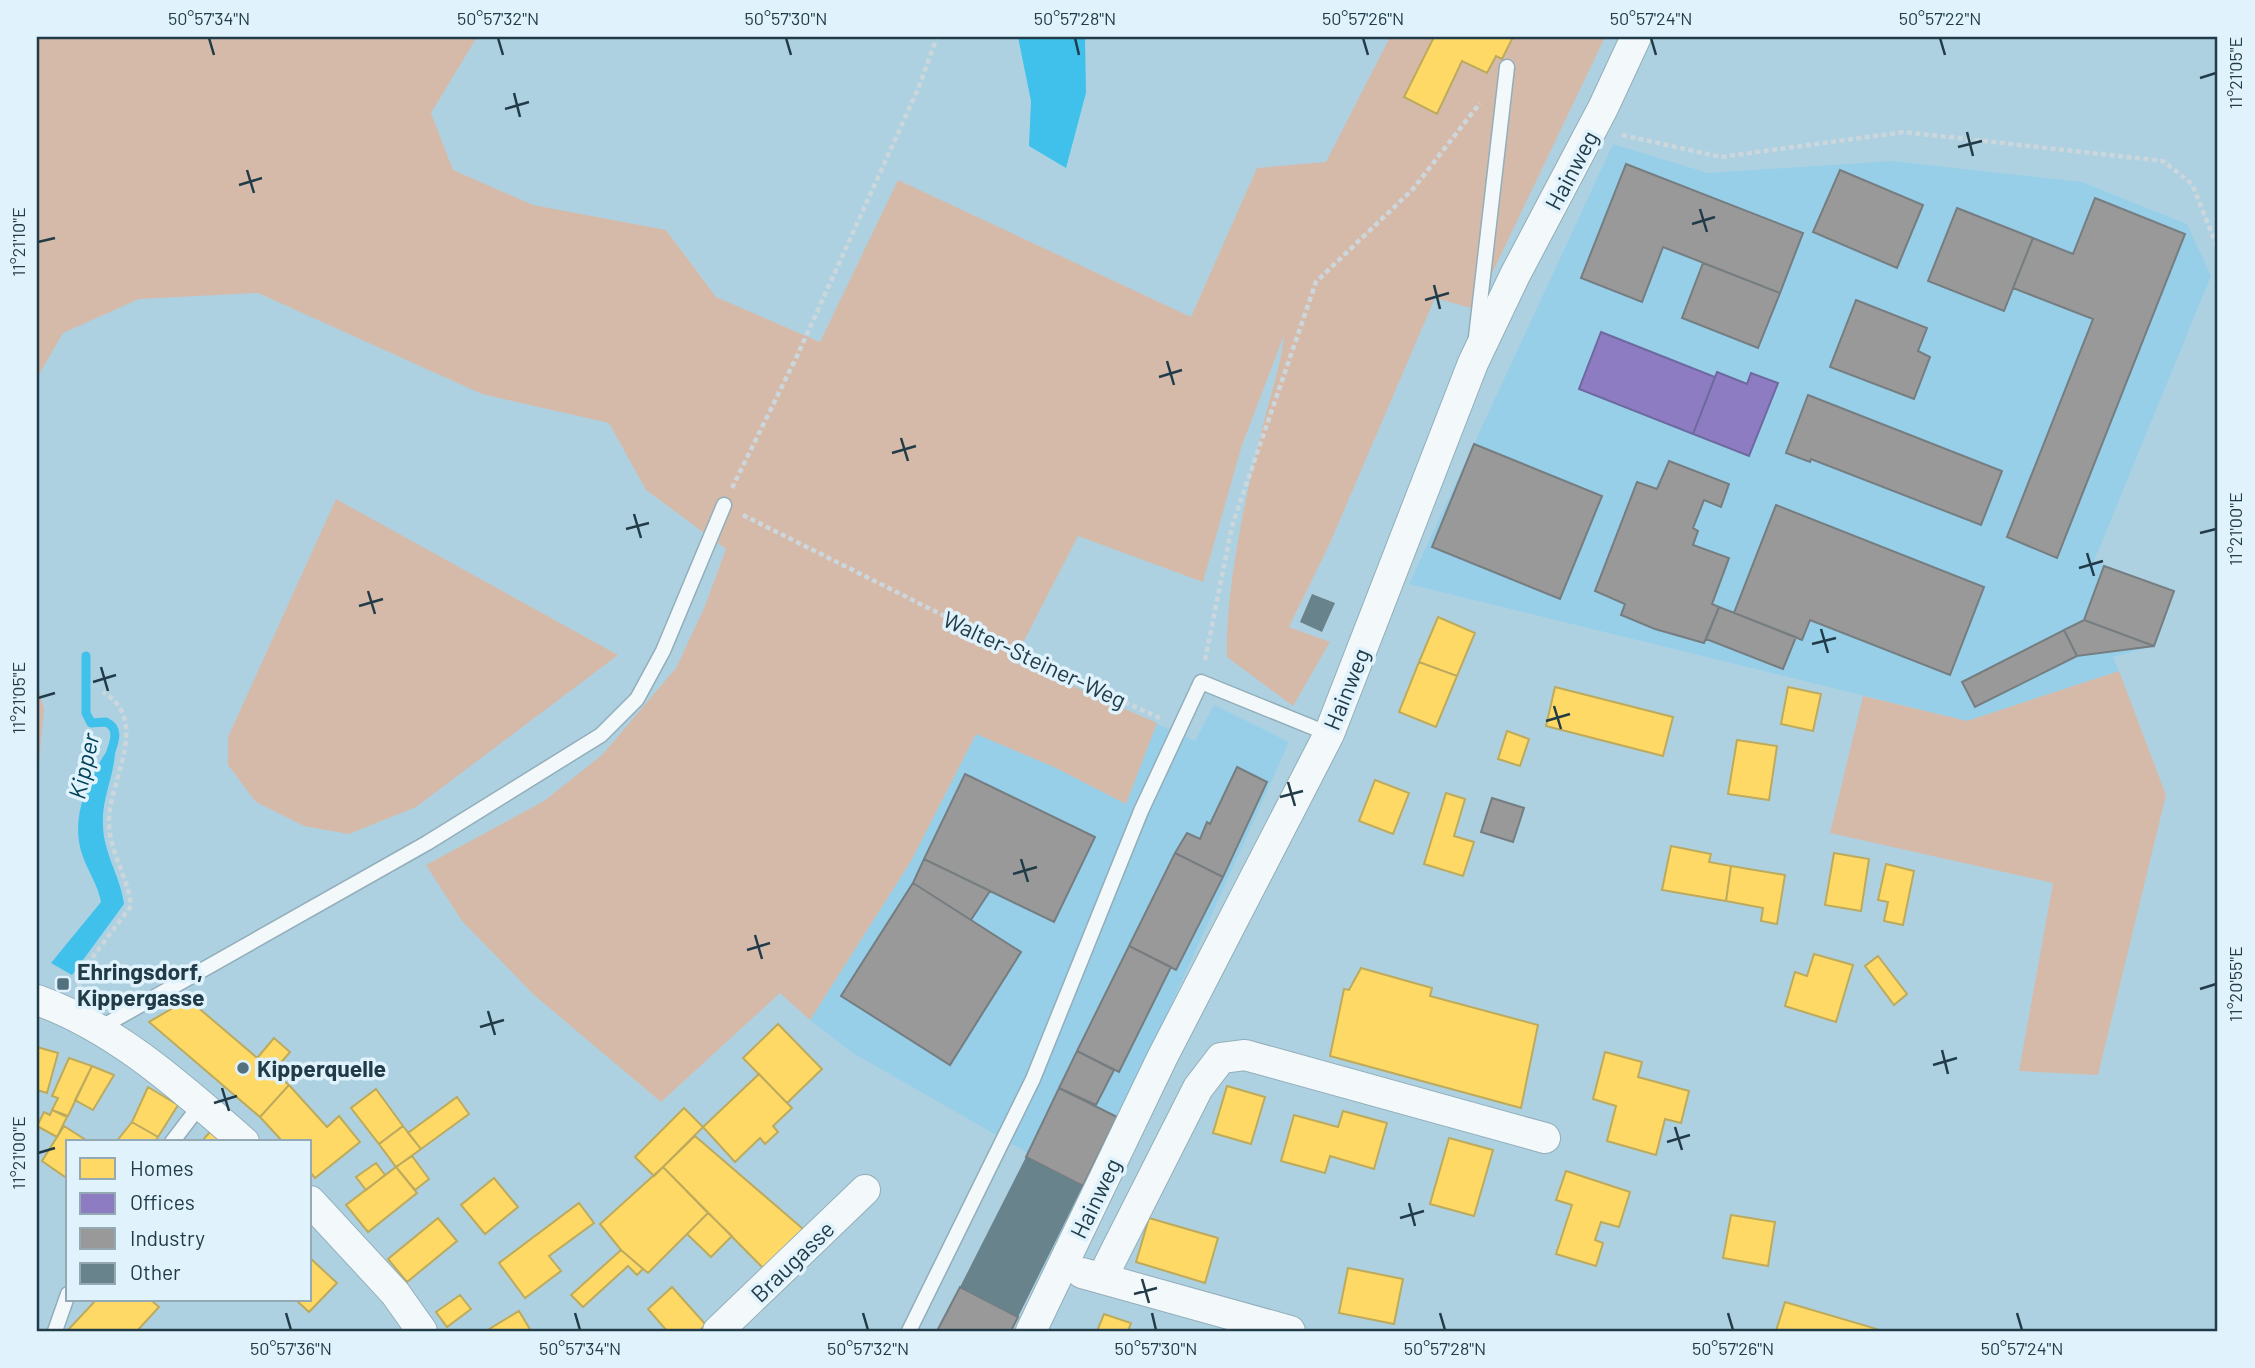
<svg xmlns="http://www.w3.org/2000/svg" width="2255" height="1368" viewBox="0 0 2255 1368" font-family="Barlow,sans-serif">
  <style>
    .built { fill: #97cfe9 }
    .green { fill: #d6baa9 }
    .water { fill: #3fc1ec }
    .homes { fill: #ffd966; stroke: #bcaa5d; stroke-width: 2 }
    .offices { fill: #8e7cc3; stroke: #6d699e; stroke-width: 2 }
    .industry { fill: #999; stroke: #757d81; stroke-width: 2 }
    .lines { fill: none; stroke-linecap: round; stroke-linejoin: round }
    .stream { stroke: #3fc1ec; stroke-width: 9 }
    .building { fill: #68838c }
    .lane-casing { stroke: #92aeba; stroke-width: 17 }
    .street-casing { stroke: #92aeba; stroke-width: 32 }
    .path { stroke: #ccd7dd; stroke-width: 4.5; stroke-dasharray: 5 3.5; stroke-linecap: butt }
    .lane { stroke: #f3f8fa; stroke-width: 14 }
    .street { stroke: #f3f8fa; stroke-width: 30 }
    .ticks { fill: none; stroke: #213c48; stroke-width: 2.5 }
    .poi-dot { fill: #52707e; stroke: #e0f2fc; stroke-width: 2.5 }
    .labels { text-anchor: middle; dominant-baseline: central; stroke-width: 7; stroke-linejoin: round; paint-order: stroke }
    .street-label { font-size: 23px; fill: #213c48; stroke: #e0f2fc }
    .poi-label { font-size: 23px; font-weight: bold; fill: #213c48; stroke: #e0f2fc; text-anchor: start }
    .water-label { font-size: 24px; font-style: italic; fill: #004157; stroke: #e0f2fc }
    .neatline { fill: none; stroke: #213c48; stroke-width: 2.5 }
    .ticks-label { font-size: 18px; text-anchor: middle; fill: #213c48 }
  </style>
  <rect width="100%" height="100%" fill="#aed1e1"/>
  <path class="built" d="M1613,144L1708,173L1892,161L2082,182L2187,224L2211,276L2094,561L2174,591L2154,646L2113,657L2119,671L1967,721L1409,584Z
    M1014,660L1195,741L1214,705L1289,742L1089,1188L853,1053L810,1020L911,861Z"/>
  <path class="green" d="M37,37H477L431,113L453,170L533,205L666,230L716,297L820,342L898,180L1191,317L1257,168L1326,162L1390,37H1605L1475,309L1435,298L1330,543L1289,627L1330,642L1293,706L1227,657C1225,593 1245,498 1261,434C1268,402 1281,367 1284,335L1242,445L1203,582L1078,536L1014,660L1157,723L1126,804L1054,767L976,734L911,861L810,1020L780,993L661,1102L534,995L462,921L426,865L544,801L602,755L676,668L705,606L726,549L646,490L609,423L482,394L258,293L139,299L63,333L37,378Z
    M336,499L618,655L416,807L349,834L304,826L256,802L228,765V737Z
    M2119,671L2166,795L2098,1075L2019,1071L2053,883L1830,833L1863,696L1967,721Z
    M37,684L44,709L37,785Z"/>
  <path class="water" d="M1018,37H1085L1086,93L1066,168L1029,146L1031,101Z
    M115,739C118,770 101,796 103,825C103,852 121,878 124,904L72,975L51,963L101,902C98,884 86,869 81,851C70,811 92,771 115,739Z"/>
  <path class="homes" d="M1434,37H1513L1502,59L1496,56L1487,73L1462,61L1437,114L1404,97Z
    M1438,617L1475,633L1457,676L1419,662Z
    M1419,662L1457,676L1436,727L1399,712Z
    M1555,687L1673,717L1663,756L1546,726Z
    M1788,687L1821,694L1813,731L1781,724Z
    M1507,731L1529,739L1520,766L1498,759Z
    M1737,740L1777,746L1769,800L1728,794Z
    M1375,780L1409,793L1393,834L1359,821Z
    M1446,793L1465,799L1454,836L1474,842L1463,876L1424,864Z
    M1671,846L1711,854L1709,862L1731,866L1726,901L1662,890Z
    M1834,853L1869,859L1861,911L1825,905Z
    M1886,864L1914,871L1903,925L1884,921L1888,902L1878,900Z
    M1731,866L1785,875L1777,924L1761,921L1763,908L1726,901Z
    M1814,954L1853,965L1836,1022L1785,1006L1795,972L1807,976Z
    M1878,956L1907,994L1894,1005L1865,966Z
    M1361,968L1432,988L1430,996L1538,1025L1521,1108L1330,1056L1344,989L1349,990Z
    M188,999L289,1085L260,1117L149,1022Z
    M778,1024L822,1069L787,1103L743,1058Z
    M274,1038L290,1052L274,1071L258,1057Z
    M37,1047L58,1053L47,1093L37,1090Z
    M1605,1052L1642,1062L1638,1077L1689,1091L1681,1123L1665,1119L1656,1155L1607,1141L1616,1106L1593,1099Z
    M69,1058L92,1066L68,1116L52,1110L58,1098L52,1096Z
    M92,1066L114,1075L93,1110L75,1100Z
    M759,1074L792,1108L773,1126L778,1132L765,1144L760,1138L735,1162L703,1127Z
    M289,1085L327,1127L339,1116L360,1142L315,1178L310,1172V1142H283L260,1117Z
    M1227,1086L1265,1097L1251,1144L1213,1133Z
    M148,1087L178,1105L158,1137L132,1122Z
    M376,1089L403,1126L379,1144L351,1108Z
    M457,1097L469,1114L421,1149L408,1133Z
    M684,1108L703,1127L654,1176L635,1157Z
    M52,1110L67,1117L57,1137L37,1126L44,1112L50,1115Z
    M1343,1111L1387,1123L1374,1169L1330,1156L1325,1173L1281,1161L1294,1115L1338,1127Z
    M132,1122L158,1137L154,1142H116Z
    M64,1126L89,1142H68V1179L42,1161Z
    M403,1126L421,1149L396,1167L379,1144Z
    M210,1132L222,1142H201Z
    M695,1136L810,1235L767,1272L663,1167Z
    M1449,1138L1493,1150L1474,1216L1430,1204Z
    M412,1156L429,1179L415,1190L396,1167Z
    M376,1163L385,1175L366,1190L356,1177Z
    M396,1167L417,1193L368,1232L346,1205Z
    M663,1167L708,1213L648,1273L621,1250L600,1224Z
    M1566,1171L1630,1192L1619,1227L1601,1222L1595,1240L1603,1243L1596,1266L1556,1254L1572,1205L1556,1200Z
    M494,1178L518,1207L485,1234L461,1205Z
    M579,1203L594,1223L549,1256L561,1271L525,1298L499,1263Z
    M708,1213L732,1236L711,1257L687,1234Z
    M1731,1215L1775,1222L1768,1266L1723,1258Z
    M438,1218L457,1241L407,1282L388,1259Z
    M1149,1218L1218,1238L1205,1283L1136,1262Z
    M621,1250L643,1269L637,1275L628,1266L583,1307L571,1295Z
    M310,1258L337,1283L309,1312L296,1300H310Z
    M1348,1268L1403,1279L1394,1324L1339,1313Z
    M672,1287L706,1325L699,1331H667L648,1309Z
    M460,1295L471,1309L447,1327L436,1312Z
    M96,1300H151L159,1307L137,1331H67Z
    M1785,1302L1877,1329L1876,1331H1776Z
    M519,1311L531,1331H486Z
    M1104,1314L1131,1323L1128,1331H1097Z"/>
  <path class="offices" d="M1601,332L1715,377L1693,434L1579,389Z
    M1717,372L1747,384L1751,373L1778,383L1749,456L1693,434Z"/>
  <path class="industry" d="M1626,164L1803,233L1780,293L1663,247L1642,302L1581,278Z
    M1840,170L1923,205L1897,268L1813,232Z
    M2095,198L2185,234L2057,558L2007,537L2093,319L2013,288L2033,238L2073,254Z
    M1957,208L2033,238L2004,311L1928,281Z
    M1703,263L1780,293L1758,348L1682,318Z
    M1856,300L1927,328L1918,351L1930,357L1914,399L1830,367Z
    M1808,395L2002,471L1981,525L1811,459L1810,462L1786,453Z
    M1474,444L1602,496L1560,599L1432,547Z
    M1669,461L1729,484L1721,507L1704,500L1693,528L1698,531L1693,545L1729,558L1712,604L1719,607L1704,643L1655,629L1621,615L1625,604L1595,591L1637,482L1657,489Z
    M1776,505L1984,587L1950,675L1810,620L1802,640L1734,613Z
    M2104,566L2174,591L2154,646L2084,620Z
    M1719,607L1796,637L1783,669L1706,639Z
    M2084,620L2154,646L2077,656L2064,630Z
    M2064,630L2077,656L1975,707L1962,682Z
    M1237,767L1267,782L1223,877L1175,853L1187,833L1200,839L1207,822L1210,824Z
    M965,774L1095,837L1054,922L924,859Z
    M1492,798L1524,808L1513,842L1481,832Z
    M1175,853L1223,877L1176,970L1129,946Z
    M924,859L990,891L971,920L913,883Z
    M913,883L1021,952L950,1065L841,996Z
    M1129,946L1171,967L1119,1072L1077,1051Z
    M1077,1051L1114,1070L1096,1105L1059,1088Z
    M1059,1088L1117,1117L1083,1186L1026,1157Z
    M960,1287L1018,1317L1011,1331H937Z"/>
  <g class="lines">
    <path class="stream" d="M86,656V713L91,723L106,722C119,728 115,740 111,751"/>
  </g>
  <path class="building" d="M1312,594L1335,603L1322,632L1300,622Z
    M1026,1157L1083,1186L1018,1317L960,1287Z"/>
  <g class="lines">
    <defs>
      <path id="lane" d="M1476,337L1507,67
        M98,1029L427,843L601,735L637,699L663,651L724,505
        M172,1142L201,1104
        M55,1331L68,1294
        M909,1331L1033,1079L1141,811L1201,682L1329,734"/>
      <path id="street" d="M37,1000C116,1028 182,1088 244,1142
        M310,1201L395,1293L422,1331
        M1082,1273L1290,1331
        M1102,1278L1198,1088L1221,1058L1245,1055L1545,1138
        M718,1331L865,1190
        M1031,1331L1162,1058L1329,734L1473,363L1515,275L1603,108L1636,37"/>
    </defs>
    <use href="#lane" class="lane-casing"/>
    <use href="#street" class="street-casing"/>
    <path class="path" d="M1622,135L1721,157L1904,132L2163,161L2192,184L2218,249
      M732,488L797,356L918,89L937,37
      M743,515L1048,668L1160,718
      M1205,660L1232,526L1316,282L1413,189L1480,103
      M80,986L77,978L131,906C128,877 109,851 109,822C108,782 152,721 103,692"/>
    <use href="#lane" class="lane"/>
    <use href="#street" class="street"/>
  </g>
  <path class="ticks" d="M209,38L214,55M498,38L503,55M786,38L791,55M1075,38L1079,55M1363,38L1368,55M1651,38L1656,55M1940,38L1945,55M2200,78L2216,73M514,93L520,117M505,109L529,102M1967,132L1973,156M1958,147L1982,141M247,170L254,193M239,185L262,178M1700,209L1707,232M1692,224L1715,217M38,242L55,238M1434,285L1440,309M1425,300L1449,293M1167,361L1174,385M1159,377L1182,370M901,438L908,461M892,453L916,446M634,514L641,538M626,529L649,523M2200,533L2216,529M2087,553L2094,576M2079,568L2103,561M368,591L375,614M359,606L383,599M1821,629L1828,653M1812,644L1836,638M101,667L108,691M93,682L116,675M38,698L55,693M1554,706L1561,729M1546,721L1570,714M1288,782L1295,806M1280,797L1303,791M1021,859L1028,882M1013,874L1037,867M755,935L762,959M747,950L770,943M2200,989L2216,984M488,1011L495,1035M480,1027L504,1020M1942,1050L1948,1074M1933,1065L1957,1058M222,1088L229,1111M214,1103L237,1096M1675,1127L1682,1150M1667,1142L1690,1135M38,1153L55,1148M1409,1203L1415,1226M1400,1218L1424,1211M1142,1279L1149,1303M1134,1294L1157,1288M286,1313L291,1330M575,1313L580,1330M863,1313L868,1330M1152,1313L1156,1330M1440,1313L1445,1330M1728,1313L1733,1330M2017,1313L2022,1330"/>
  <g class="poi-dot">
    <rect x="56" y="977" width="14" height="14" rx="3.5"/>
    <circle cx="243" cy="1068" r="7"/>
  </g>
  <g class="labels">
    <g class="street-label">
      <text transform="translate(1571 170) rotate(-62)">Hainweg</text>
      <text transform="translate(1035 659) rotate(25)">Walter-Steiner-Weg</text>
      <text transform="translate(1346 689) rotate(-68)">Hainweg</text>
      <text transform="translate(1095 1198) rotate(-64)">Hainweg</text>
      <text transform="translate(792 1261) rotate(-44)">Braugasse</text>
    </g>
    <g class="poi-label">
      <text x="77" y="971">Ehringsdorf,<tspan x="77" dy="26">Kippergasse</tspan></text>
      <text x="257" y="1068">Kipperquelle</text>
    </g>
    <g class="water-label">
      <text transform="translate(83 766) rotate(-77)">Kipper</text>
    </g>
  </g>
  <rect width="2255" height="1368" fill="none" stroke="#e0f2fc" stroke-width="77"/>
  <rect x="66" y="1140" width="245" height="161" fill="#e0f2fc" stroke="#94a9b4" stroke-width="2"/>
  <rect x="80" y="1158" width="35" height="21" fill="#ffd966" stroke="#94a9b4" stroke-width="2"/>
  <text x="130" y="1176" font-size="21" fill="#213c48">Homes</text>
  <rect x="80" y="1193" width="35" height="21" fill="#8e7cc3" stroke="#94a9b4" stroke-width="2"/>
  <text x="130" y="1210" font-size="21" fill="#213c48">Offices</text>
  <rect x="80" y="1228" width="35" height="21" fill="#999999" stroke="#94a9b4" stroke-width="2"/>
  <text x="130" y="1246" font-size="21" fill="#213c48">Industry</text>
  <rect x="80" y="1263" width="35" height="21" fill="#68838c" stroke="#94a9b4" stroke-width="2"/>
  <text x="130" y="1280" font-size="21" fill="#213c48">Other</text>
  <rect x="38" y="38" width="2178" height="1292" class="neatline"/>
  <g class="ticks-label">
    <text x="209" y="25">50°57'34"N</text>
    <text x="498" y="25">50°57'32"N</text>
    <text x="786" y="25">50°57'30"N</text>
    <text x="1075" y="25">50°57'28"N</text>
    <text x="1363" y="25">50°57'26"N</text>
    <text x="1651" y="25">50°57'24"N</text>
    <text x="1940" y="25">50°57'22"N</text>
    <text transform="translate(2236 73) rotate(-90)" y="6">11°21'05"E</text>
    <text transform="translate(19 242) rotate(-90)" y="6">11°21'10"E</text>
    <text transform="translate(2236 529) rotate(-90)" y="6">11°21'00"E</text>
    <text transform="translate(19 698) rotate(-90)" y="6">11°21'05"E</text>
    <text transform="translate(2236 984) rotate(-90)" y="6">11°20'55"E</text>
    <text transform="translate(19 1153) rotate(-90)" y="6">11°21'00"E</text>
    <text x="291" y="1355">50°57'36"N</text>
    <text x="580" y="1355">50°57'34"N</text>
    <text x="868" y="1355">50°57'32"N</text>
    <text x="1156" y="1355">50°57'30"N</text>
    <text x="1445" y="1355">50°57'28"N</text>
    <text x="1733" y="1355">50°57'26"N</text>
    <text x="2022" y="1355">50°57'24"N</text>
  </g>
</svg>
